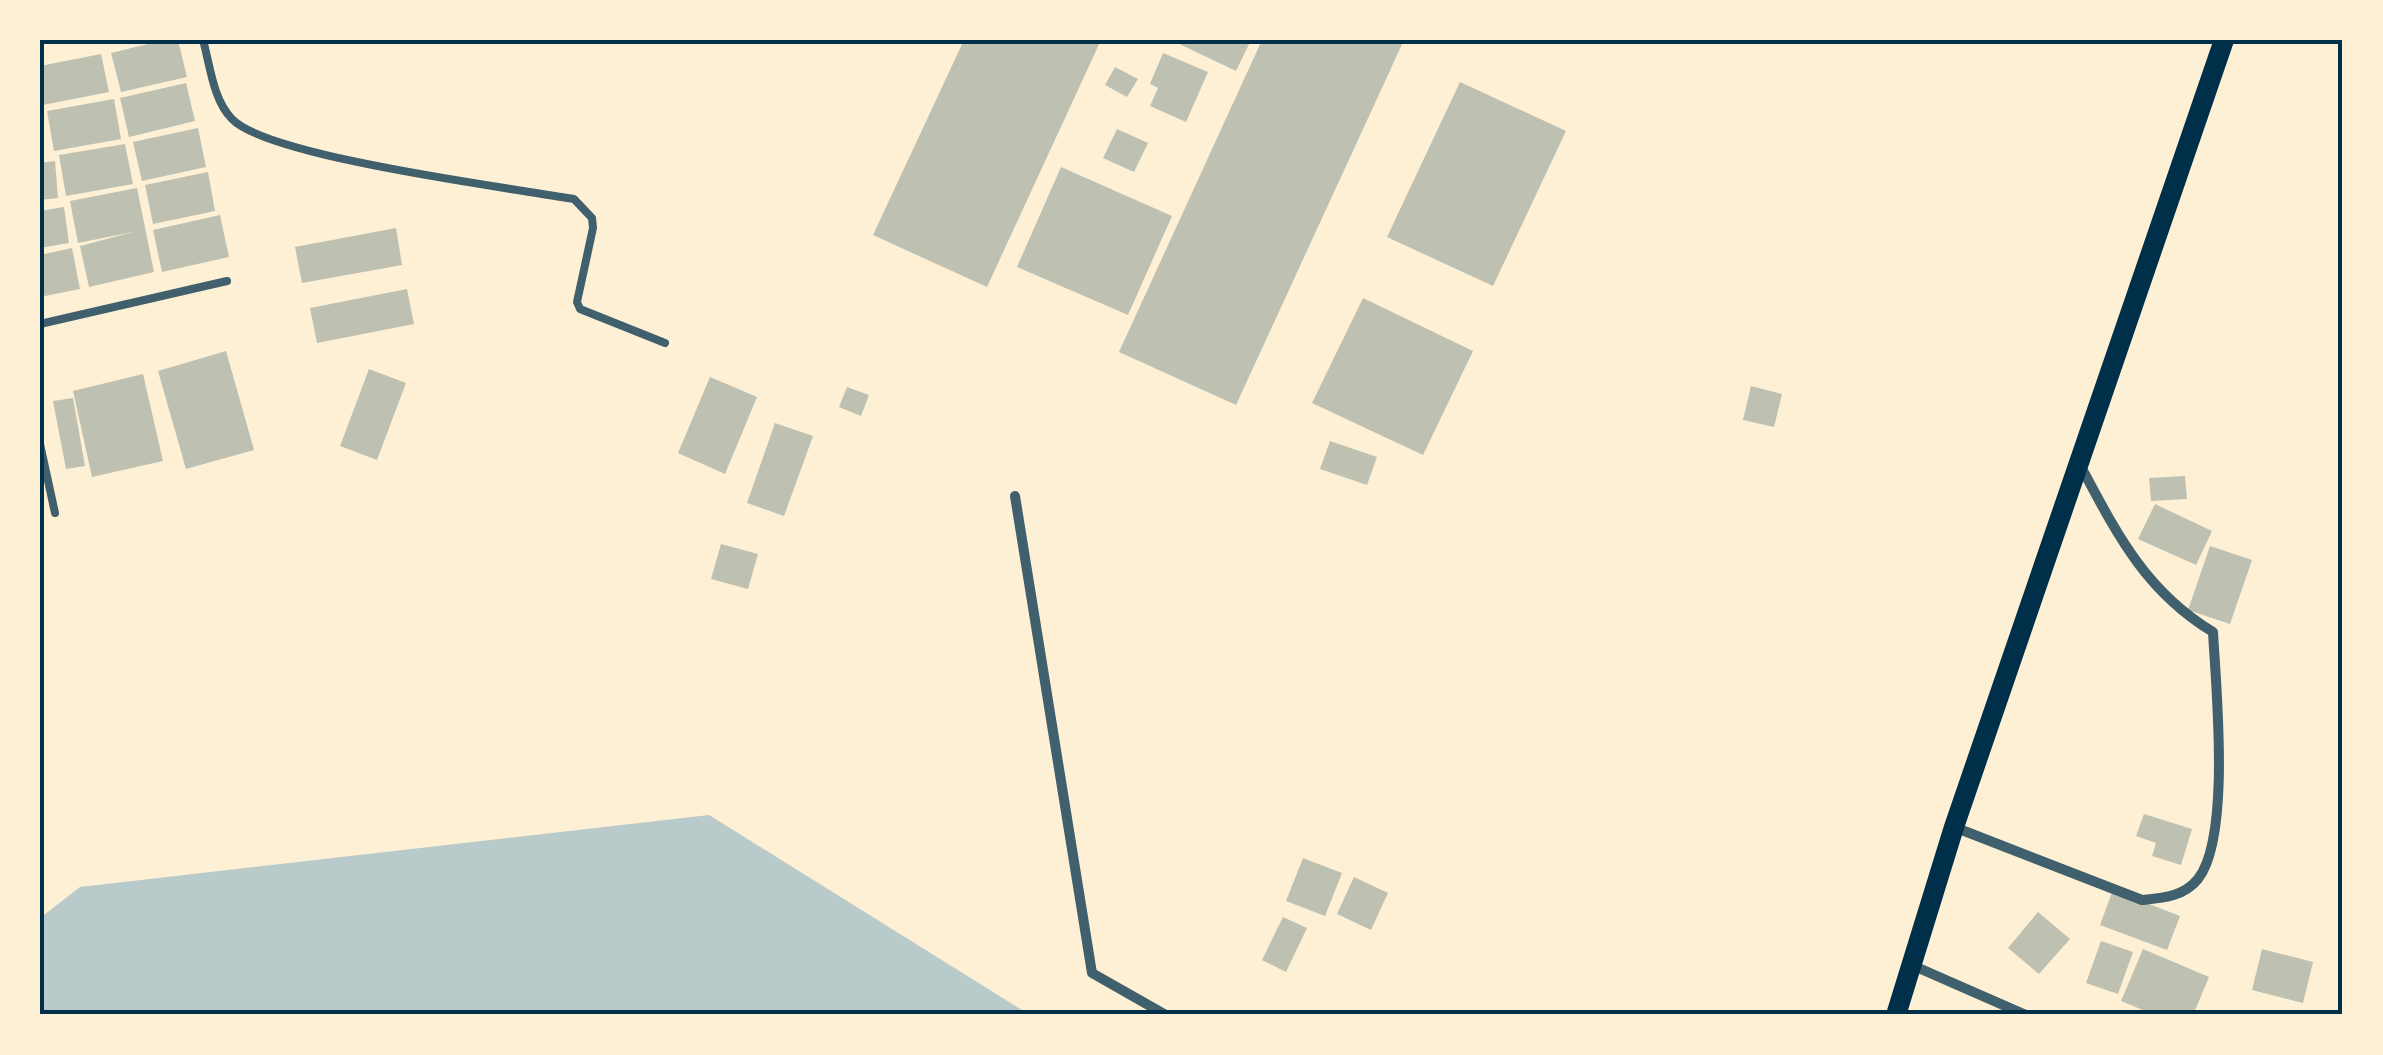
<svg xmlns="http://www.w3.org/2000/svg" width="2383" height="1055" viewBox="0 0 2383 1055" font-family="'Fira Sans',sans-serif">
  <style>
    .green { fill: #b9caca }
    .building { fill: #bec0b2 }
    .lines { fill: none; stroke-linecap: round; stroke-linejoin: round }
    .service { stroke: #3f606c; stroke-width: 8 }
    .minor { stroke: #3f606c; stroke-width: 10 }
    .secondary { stroke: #003049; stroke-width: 20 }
    .neatline { fill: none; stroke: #003049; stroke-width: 4 }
  </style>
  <rect width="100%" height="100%" fill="#fdf0d5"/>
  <path class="green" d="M709,815L1030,1015H40V918L80,887Z"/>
  <path class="building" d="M164,40H178L187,77L121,92L111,53Z
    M964,40H1101L987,287L873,235Z
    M1171,40H1251L1236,71Z
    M1262,40H1404L1236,405L1119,352Z
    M1163,53L1208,72L1186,122L1150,106L1158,88L1150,84Z
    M101,54L109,92L43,105L40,66Z
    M1115,67L1138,79L1127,97L1105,85Z
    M1460,82L1566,131L1493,286L1387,237Z
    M186,83L195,121L129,137L120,98Z
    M114,99L121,139L54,151L47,111Z
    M198,128L206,167L142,181L133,142Z
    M1117,129L1148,143L1134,172L1103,158Z
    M125,144L133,184L66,196L59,155Z
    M55,161L58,198L40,200V163Z
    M1061,167L1172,216L1128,315L1017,267Z
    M208,172L215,211L153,224L145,185Z
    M137,188L154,272L89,287L80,246L133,232L78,243L70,201Z
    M64,207L69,243L40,248V211Z
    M220,215L229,257L162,272L153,230Z
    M396,228L402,265L302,283L295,247Z
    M72,248L80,289L40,297V255Z
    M407,289L414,324L317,343L310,308Z
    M1363,298L1473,351L1423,455L1312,403Z
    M226,351L254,450L186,469L158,371Z
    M369,369L406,383L377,460L340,446Z
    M143,374L163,461L92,477L73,391Z
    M710,377L757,397L725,474L678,453Z
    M1751,386L1782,394L1774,427L1743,420Z
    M847,387L869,395L861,416L839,407Z
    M73,398L85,466L66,469L53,401Z
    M775,423L813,436L784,516L747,503Z
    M1330,441L1377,457L1367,485L1320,469Z
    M2185,476L2187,499L2151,501L2149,478Z
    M2155,504L2212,531L2196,565L2138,539Z
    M721,544L758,554L748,589L711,579Z
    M2210,546L2252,560L2230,624L2188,610Z
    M2144,814L2192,829L2181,865L2152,856L2156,843L2136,836Z
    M1303,858L1342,873L1325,916L1286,901Z
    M1354,877L1388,893L1371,930L1337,914Z
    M2113,890L2180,916L2167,950L2100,925Z
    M2038,912L2070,939L2039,974L2008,948Z
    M1283,917L1307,928L1286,972L1262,960Z
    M2101,941L2133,952L2118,994L2086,983Z
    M2143,949L2209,977L2193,1015H2155L2121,1001Z
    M2262,949L2313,962L2303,1003L2252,990Z"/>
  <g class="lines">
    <path class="service" d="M203,40C210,65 213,100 232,119C268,157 511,188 574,199L592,218L593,228L577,302L580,309L665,343
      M40,324L227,281
      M40,444L55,513"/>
    <path class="minor" d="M1015,496L1092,973L1166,1015
      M1954,827L2142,900C2163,898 2183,897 2198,879C2231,837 2216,688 2213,632C2144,590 2116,532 2079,463
      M1914,966L2026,1015"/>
    <path class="secondary" d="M1896,1015L1954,827L2224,40"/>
  </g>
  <rect width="2383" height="1055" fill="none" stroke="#fdf0d5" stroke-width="85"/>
  <rect x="42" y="42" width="2298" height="970" class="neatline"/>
</svg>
